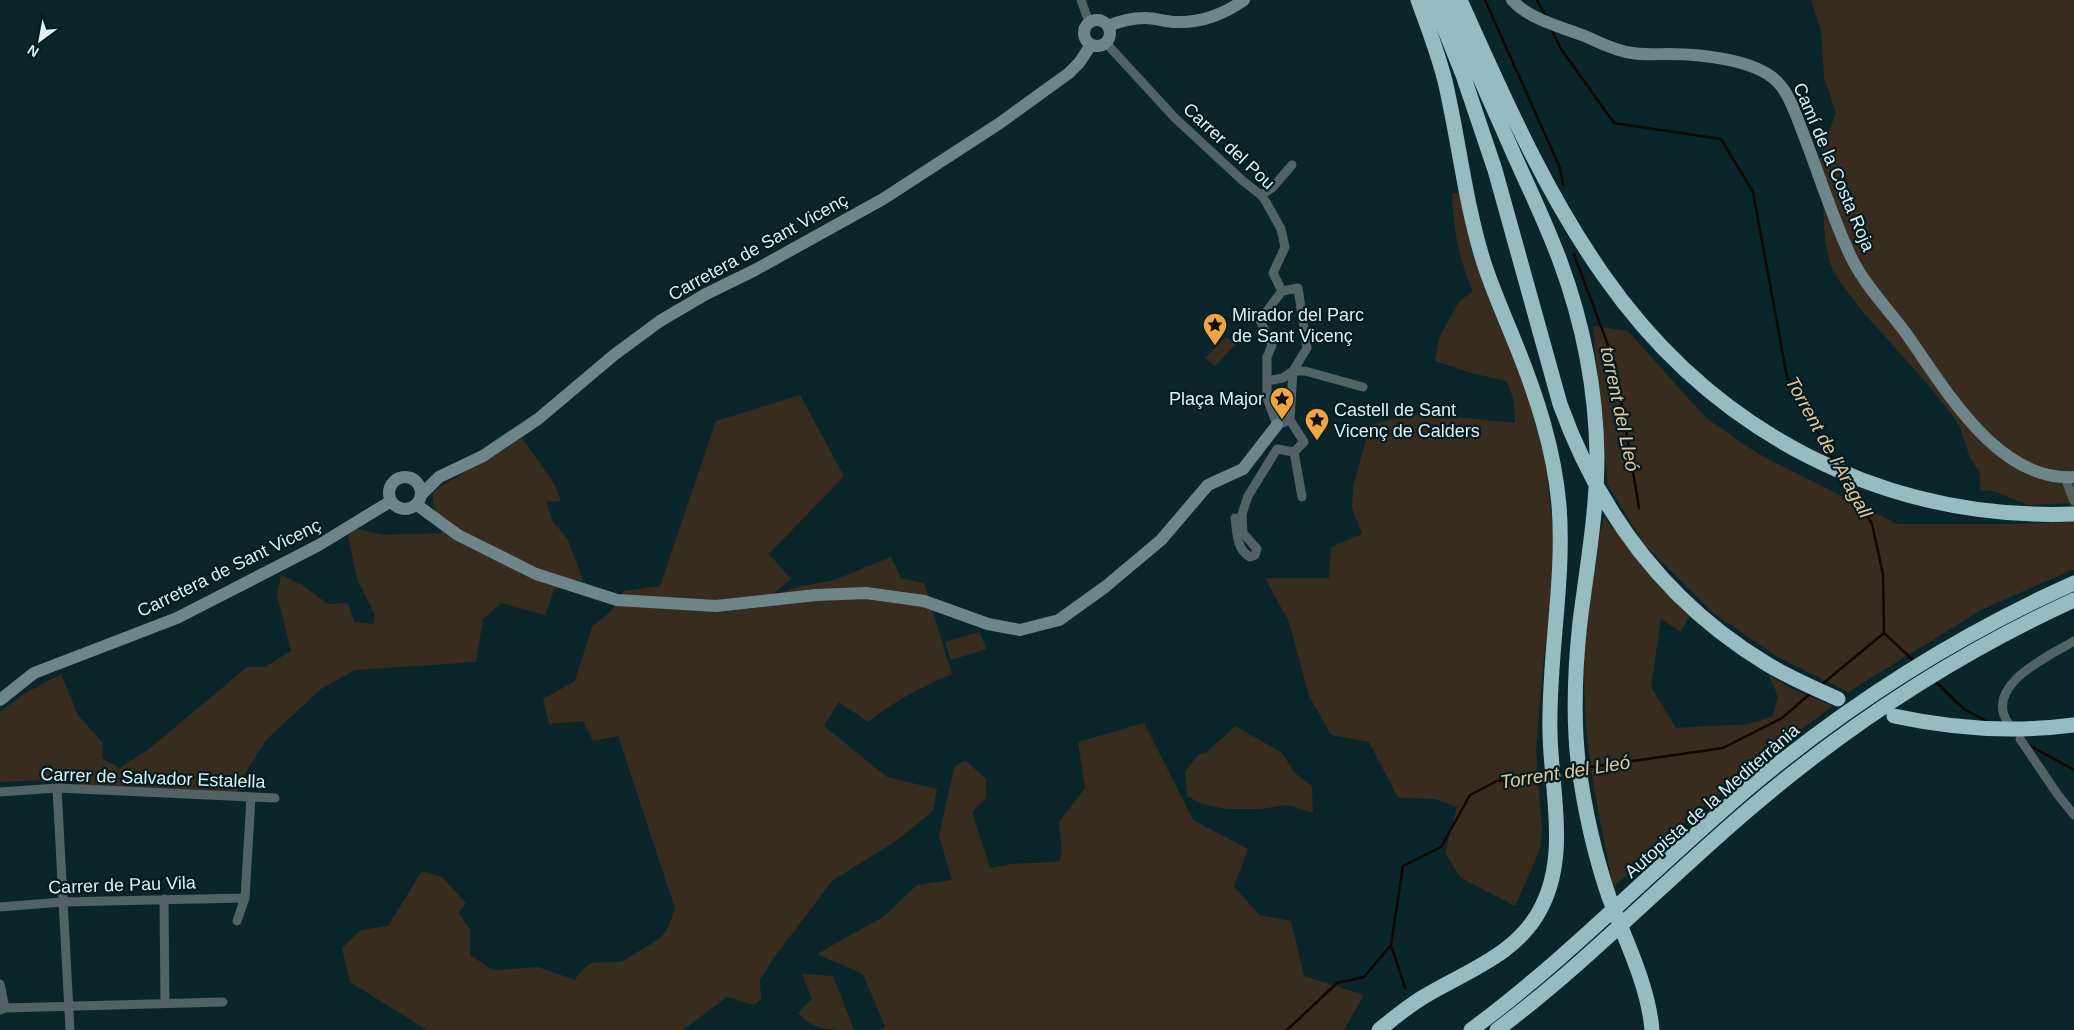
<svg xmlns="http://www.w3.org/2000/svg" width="2074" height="1030" viewBox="0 0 2074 1030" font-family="Arial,sans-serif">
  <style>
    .green { fill: #382c1e }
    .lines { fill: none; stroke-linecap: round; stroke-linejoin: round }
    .stream { stroke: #140600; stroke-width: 2.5 }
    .street { stroke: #536264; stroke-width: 9 }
    .secondary { stroke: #6e868a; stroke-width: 12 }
    .highway { stroke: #96bbc1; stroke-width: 15 }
    .labels { text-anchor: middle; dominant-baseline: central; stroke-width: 4.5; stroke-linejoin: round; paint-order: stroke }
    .street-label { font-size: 18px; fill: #dfeff2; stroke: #021d21 }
    .poi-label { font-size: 18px; fill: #dfeff2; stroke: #021d21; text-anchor: start }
    .water-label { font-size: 19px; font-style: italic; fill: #eac59a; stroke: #021d21 }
  </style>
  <rect width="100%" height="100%" fill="#0a262a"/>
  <path class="green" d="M1811,0H2074V503L2028,505L1993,491L1980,490V473L1970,458L1961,430L1956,420L1930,387L1862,311L1838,279L1830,264L1825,241L1823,204L1817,169L1823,147L1836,113L1824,78L1821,31Z
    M1460,192L1473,255L1532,402L1546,467L1554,535V577L1543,666L1536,750L1542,831L1540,848L1536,859L1515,906L1461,878L1445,853L1457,807L1435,799L1398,798L1369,742L1331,735L1309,696L1289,622L1265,578H1329L1331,547L1362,534L1352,508L1353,487L1370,425L1417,413L1515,423L1514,400L1506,381L1471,373L1435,361L1439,338L1460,300L1473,292C1458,255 1454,234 1452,194Z
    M1593,326L1628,331L1706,418L1757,453L1897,524H2022L2074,521V569L1983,609L1848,692L1779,658L1713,613L1644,544L1608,485Z
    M1226,337L1236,344L1215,366L1205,358Z
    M800,395L844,476L769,554L791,579L767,599L794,588L834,580L891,557L901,578L924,583L952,674C922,687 894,701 868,722L839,702L824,726L887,777L937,789L933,811L896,841L832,881L773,959L760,980L761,1000L754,1005L727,997L683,1030H427L350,982L342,948L361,930L388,926L422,871L442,877L466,903L459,913L470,930V955L493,970L538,967L575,980C591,954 599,966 622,961C628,959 634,954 639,951C664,937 666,936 675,908L618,736L593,741L583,721L549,724L543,699L575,681L592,627L611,611L624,591L660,586L716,421Z
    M522,438L553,482L561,501L546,502L553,521L568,540L583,580L554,590L545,615L501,603L483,619L476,662L355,670L321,689L267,739L244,775L236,793L78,788V775L44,780L0,782V712L22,695L61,674L78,715L103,743L102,758L119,768L149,749L247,667H265L291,651L277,595L281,575L302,585L328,604L348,603L354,622L374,624L375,615L357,579L348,535L357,529L383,535L442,533L433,502V492C461,472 493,458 522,438Z
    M1604,517L1653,580L1690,615L1681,632L1661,619L1651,687L1676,728L1748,724L1773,716L1778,697L1769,675L1790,688L1833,706L1770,753L1680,826L1613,887C1605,842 1594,797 1589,752C1579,675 1585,593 1604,517Z
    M979,632L987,649L951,660L945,642Z
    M1144,723L1193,820L1248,849L1234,886L1259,915L1291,921L1304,976L1364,995L1344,1030H879L885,1027L863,974L817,954L883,917L917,885L952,880L939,836L954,768L965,760L986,779V798L972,812L990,868L1012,864L1059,862L1062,852L1059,822L1085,788L1078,742Z
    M1235,726L1281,752L1296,774L1312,786L1313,813L1288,805L1260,809H1227L1202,804L1187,796L1185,772L1199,754L1206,753Z
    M802,974L833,976L854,1030C829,1030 813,1030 798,1013L812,999Z"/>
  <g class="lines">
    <path class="stream" d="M1485,0L1560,168L1563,184
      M1537,0L1546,17
      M1551,29L1561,49L1614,123L1721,139L1753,192L1787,377L1835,462
      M1574,254L1615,364L1639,508
      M1846,479L1872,524L1883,574L1884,633L1915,662
      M1935,681L1964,709L1988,722
      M1821,685L1884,633
      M2027,744L2074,770
      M1584,768L1723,748L1782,718L1811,693
      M1557,772L1574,770
      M1391,945L1405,988
      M1287,1030L1337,983L1364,977L1391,945L1403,866L1441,847L1470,795L1497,781L1547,774"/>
    <path class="street" d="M1081,0L1089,22
      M1106,43L1175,118L1243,181L1261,195L1266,202L1281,229L1285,247L1273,273L1282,291
      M1261,195L1272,188L1292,165
      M1282,291L1260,320L1272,345L1267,357V398L1277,425L1290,420
      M1282,291L1298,288L1307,348L1293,371L1290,420
      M1293,371H1305L1363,387
      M1267,381L1283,378L1293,371
      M1290,420L1304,442L1294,452
      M1294,452L1302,497
      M2065,478L2074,501
      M1235,518C1237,532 1236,549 1250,557L1255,555L1257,549L1243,533L1242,514L1248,496L1277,449L1294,452
      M2008,723C1983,685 2049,656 2074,641
      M2020,739L2058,795L2074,815
      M57,788L70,1030
      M0,792L57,788L275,798
      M164,899L165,1003
      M0,907L62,902L245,898
      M237,921L245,898L251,797
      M0,984L5,1008
      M0,1010L5,1008L223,1002"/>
    <path class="secondary" d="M1512,0C1530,20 1562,27 1587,37C1601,43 1616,51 1632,53C1644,55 1656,54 1668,54C1699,54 1761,59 1781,86C1791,98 1797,118 1803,133C1819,174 1832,217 1851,257C1864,284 1887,308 1905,332C1944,386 1996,482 2074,477
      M1084 33a13 13 0 1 1 26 0a13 13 0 1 1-26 0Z
      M1108,26C1120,21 1133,18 1145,18C1156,18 1166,22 1176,22C1201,23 1224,14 1244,0
      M389 493a16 16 0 1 1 32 0a16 16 0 1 1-32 0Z
      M422,494L439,477L483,456L538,419L614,355L660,321L706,294L755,270L883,199L1000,123L1069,73L1079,63L1091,45
      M417,505L458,535L536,574L617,600L716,606L816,595L866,593L924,601L988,624L1020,630L1059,620L1105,587L1161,540L1208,485L1243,469L1277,425
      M0,700L34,673L177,618L319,545L391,501"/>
    <path class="highway" d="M1433,0L1463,75L1495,170L1560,404C1600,515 1666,603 1767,664C1790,678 1814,688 1838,699
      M1445,0C1469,52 1492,105 1515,157C1531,192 1547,226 1560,261C1583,323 1596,390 1597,456C1597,512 1587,566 1580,622C1575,668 1573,715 1578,761C1584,807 1594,853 1609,897C1625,940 1648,984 1652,1030
      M1460,0C1503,95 1544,191 1604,276C1713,432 1883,521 2074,514
      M1894,716C1954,729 2013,733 2074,725
      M1379,1030C1394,1018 1408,1006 1425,996C1467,971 1518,954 1541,908C1569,855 1551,790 1550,733C1548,657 1565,581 1559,505C1554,449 1537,397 1516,345C1505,317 1492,289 1483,260C1465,202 1459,141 1445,81C1438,53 1428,27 1418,0
      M1471,1030C1571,956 1656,866 1751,786C1848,705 1958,635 2074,583
      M1497,1030C1586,963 1663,883 1747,811C1846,726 1956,654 2074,600"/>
  </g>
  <defs>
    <symbol id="sight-pin" viewBox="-11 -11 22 30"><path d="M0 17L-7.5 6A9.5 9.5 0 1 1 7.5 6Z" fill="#f1a540" stroke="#021d21"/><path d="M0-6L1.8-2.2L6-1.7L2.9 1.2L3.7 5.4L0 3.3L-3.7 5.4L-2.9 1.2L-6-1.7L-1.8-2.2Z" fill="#111"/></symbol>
  </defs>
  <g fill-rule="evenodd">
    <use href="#sight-pin" x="1201" y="311" width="28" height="38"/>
    <use href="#sight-pin" x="1268" y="385" width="28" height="38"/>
    <use href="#sight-pin" x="1303" y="406" width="28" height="38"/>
  </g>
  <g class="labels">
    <g class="street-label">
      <text transform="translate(1229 146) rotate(43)">Carrer del Pou</text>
      <text transform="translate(1834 167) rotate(67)">Camí de la Costa Roja</text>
      <text transform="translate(758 247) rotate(-29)">Carretera de Sant Vicenç</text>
      <text transform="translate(229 568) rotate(-26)">Carretera de Sant Vicenç</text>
      <text transform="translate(153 778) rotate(2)">Carrer de Salvador Estalella</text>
      <text transform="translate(1712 801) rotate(-41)">Autopista de la Mediterrània</text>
      <text transform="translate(122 885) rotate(-2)">Carrer de Pau Vila</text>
    </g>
    <g class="poi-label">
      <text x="1232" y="315">Mirador del Parc<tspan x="1232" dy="21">de Sant Vicenç</tspan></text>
      <text x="1264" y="399" text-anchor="end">Plaça Major</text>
      <text x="1334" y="410">Castell de Sant<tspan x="1334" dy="21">Vicenç de Calders</tspan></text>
    </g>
    <g class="water-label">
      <text transform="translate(1620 409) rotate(78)">torrent del Lleó</text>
      <text transform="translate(1829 447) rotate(61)">Torrent de l'Aragall</text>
      <text transform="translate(1565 772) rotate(-9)">Torrent del Lleó</text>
    </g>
  </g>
  <g transform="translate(40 40) rotate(212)" stroke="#021d21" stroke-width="4" paint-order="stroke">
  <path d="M0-4L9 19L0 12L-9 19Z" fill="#dfeff2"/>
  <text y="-8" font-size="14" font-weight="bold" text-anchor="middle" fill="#dfeff2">N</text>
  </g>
</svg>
